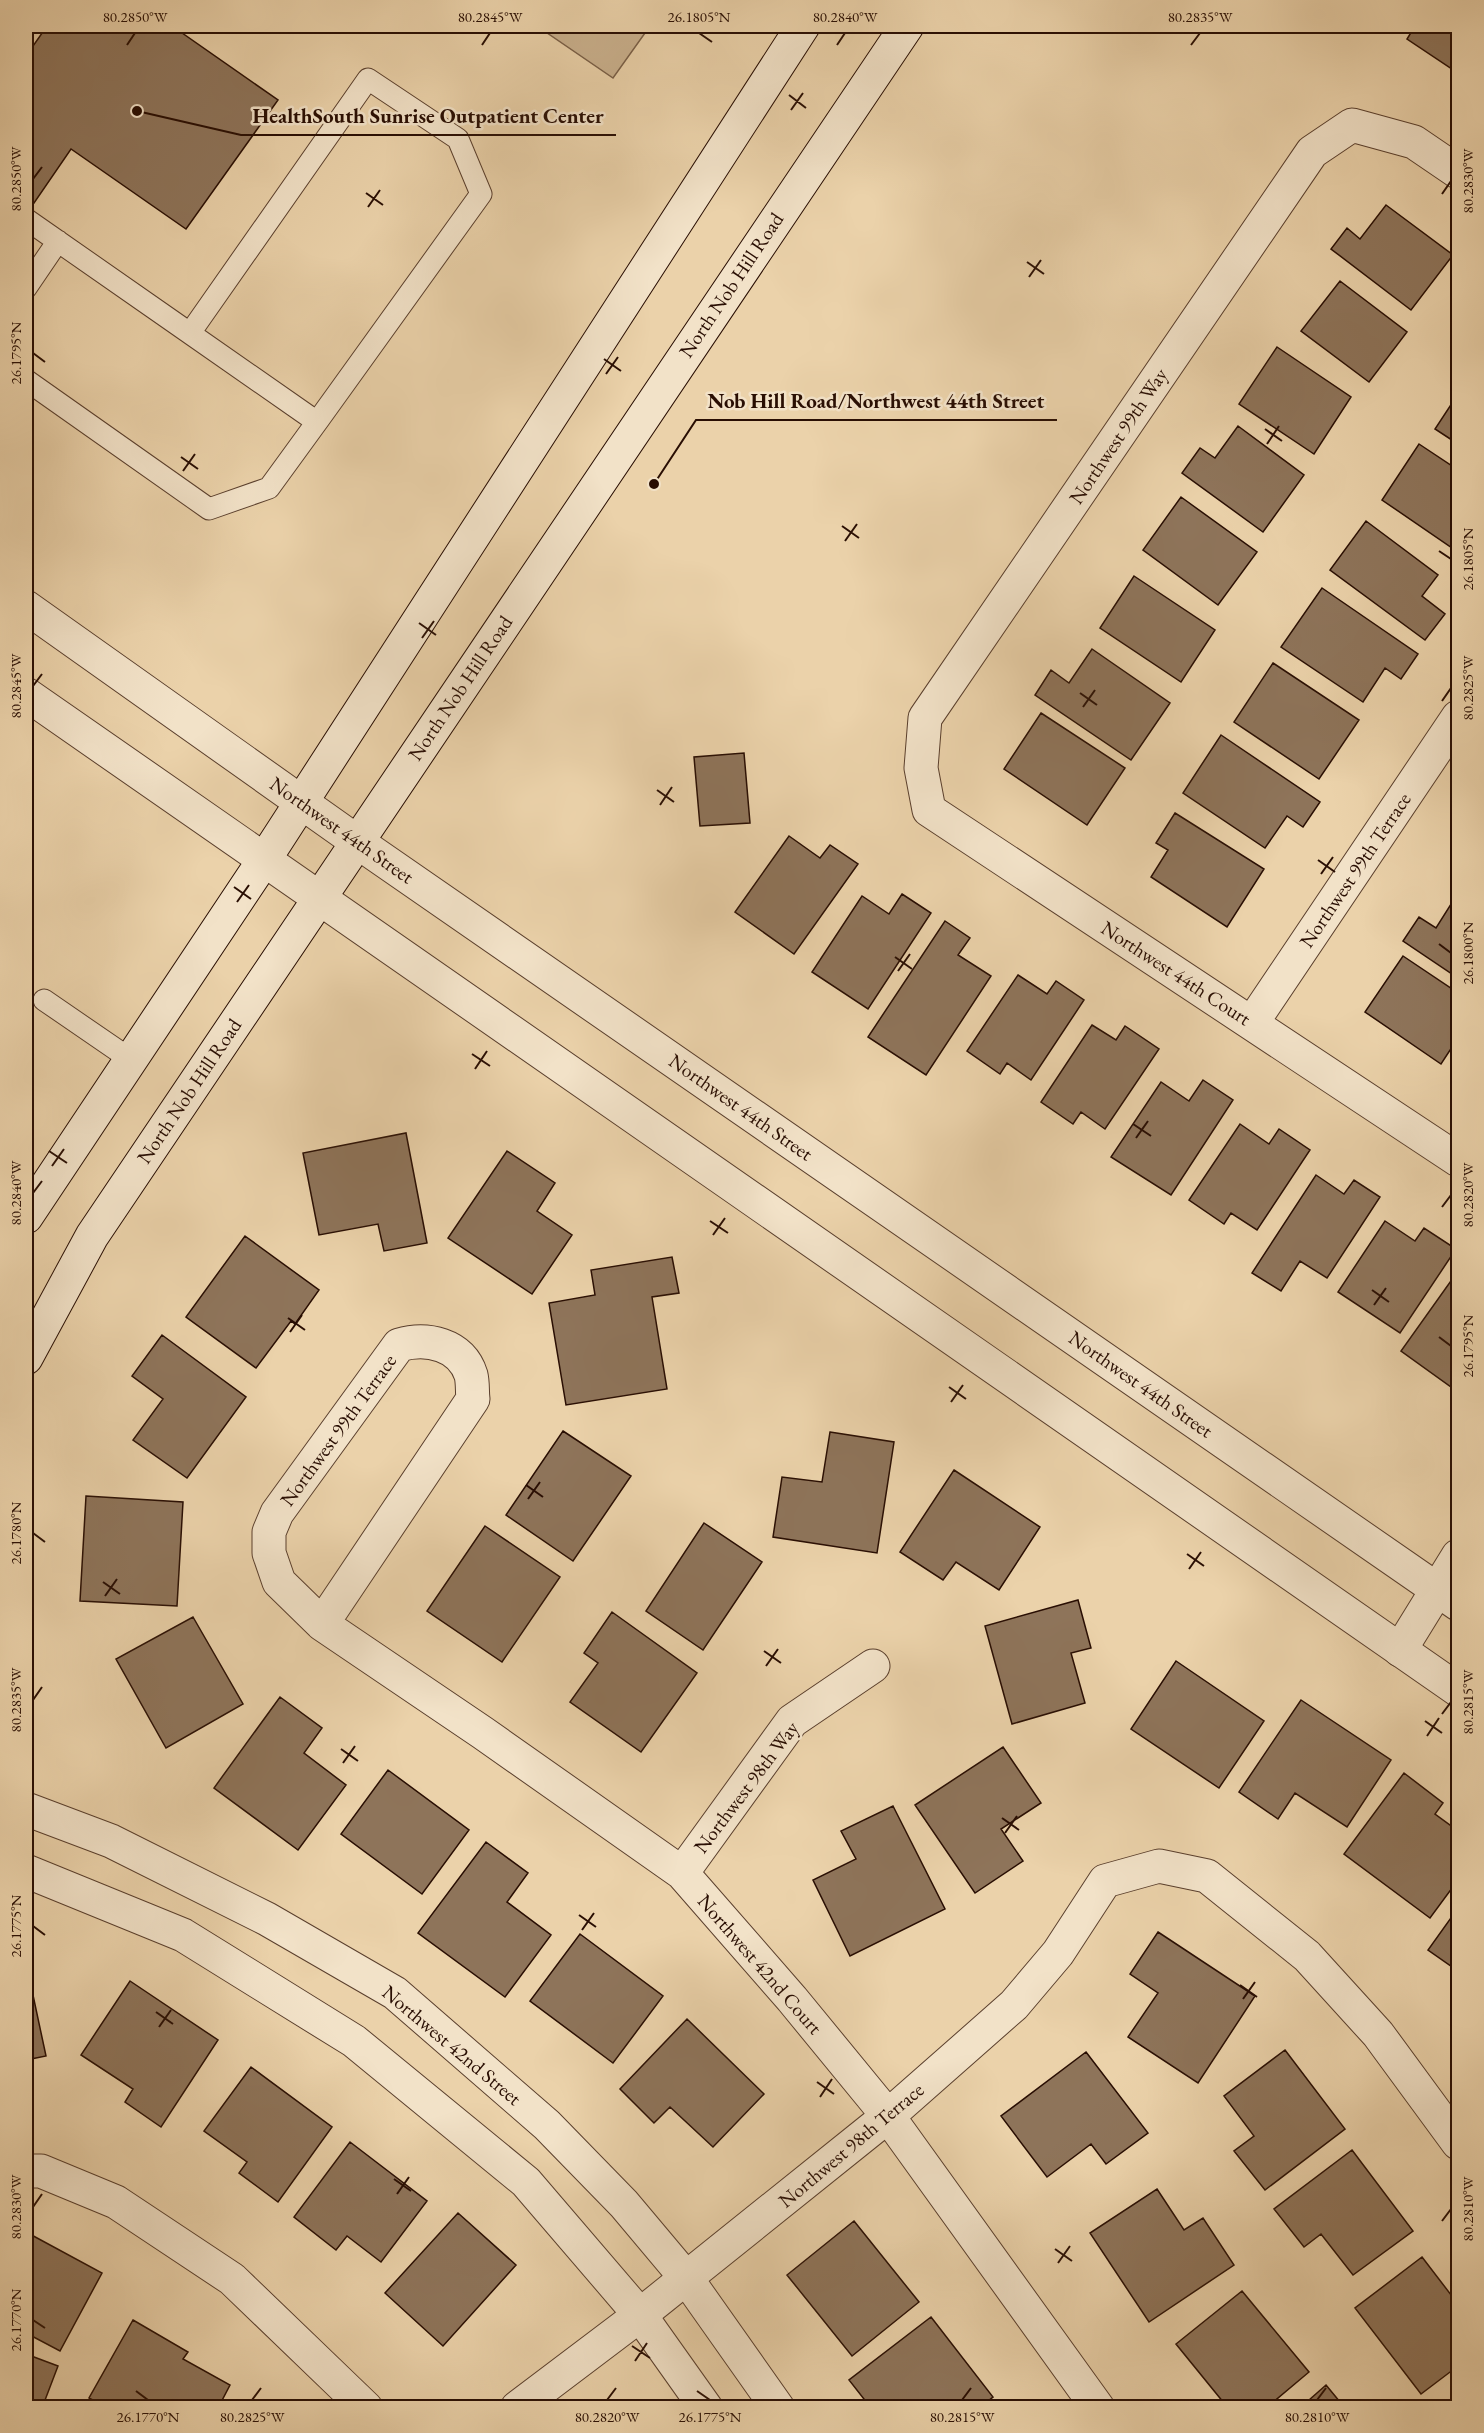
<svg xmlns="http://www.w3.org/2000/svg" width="1484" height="2433" viewBox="0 0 1484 2433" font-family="'EB Garamond',serif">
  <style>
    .green { fill: #cab18e; stroke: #7a6048; stroke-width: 1.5 }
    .building { fill: #8e745a; stroke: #290e03; stroke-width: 1.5 }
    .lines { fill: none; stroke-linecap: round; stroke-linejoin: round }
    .service-casing { stroke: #5a3f2d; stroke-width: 23 }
    .minor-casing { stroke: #5a3f2d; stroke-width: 35 }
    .tertiary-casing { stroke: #5a3f2d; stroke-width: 35 }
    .secondary-casing { stroke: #290e03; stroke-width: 35 }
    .service { stroke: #f2e2c8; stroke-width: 21 }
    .minor { stroke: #f2e2c8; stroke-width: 33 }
    .tertiary { stroke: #f2e2c8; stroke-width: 33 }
    .secondary { stroke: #f2e2c8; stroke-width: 33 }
    .ticks { fill: none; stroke: #290e03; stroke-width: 2 }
    .labels { text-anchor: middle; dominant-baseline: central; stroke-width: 5; stroke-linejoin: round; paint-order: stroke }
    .street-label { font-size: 20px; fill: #290e03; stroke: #f2e2c8 }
    .leader { fill: none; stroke: #290e03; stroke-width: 2 }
    .callout-dot { fill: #290e03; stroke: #f2e2c8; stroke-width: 2 }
    .callout-label { font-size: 21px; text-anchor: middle; font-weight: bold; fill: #290e03; stroke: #f2e2c8; stroke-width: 5; stroke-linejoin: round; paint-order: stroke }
    .neatline { fill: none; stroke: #290e03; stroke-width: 2 }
    .ticks-label { font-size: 15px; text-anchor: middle; fill: #290e03 }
  </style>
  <rect width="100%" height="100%" fill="#ebd2aa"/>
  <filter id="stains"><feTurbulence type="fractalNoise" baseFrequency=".00333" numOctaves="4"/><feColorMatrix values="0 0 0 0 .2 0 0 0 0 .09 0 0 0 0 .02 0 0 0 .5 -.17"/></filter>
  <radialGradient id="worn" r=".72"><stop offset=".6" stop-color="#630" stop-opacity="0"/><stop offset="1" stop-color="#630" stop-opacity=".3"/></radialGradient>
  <path class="green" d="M537,26H650L613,78Z"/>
  <path class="building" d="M47,26H172L278,100L186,229L71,149L32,206L26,201V56Z
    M1415,26H1458V73L1407,39Z
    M1386,205L1453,255L1411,310L1331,249L1347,228L1360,239Z
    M1340,281L1407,332L1369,382L1301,331Z
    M1277,347L1351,397L1314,454L1239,404Z
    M1458,394V444L1435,429Z
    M1238,426L1304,475L1263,532L1182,473L1200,448L1215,458Z
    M1419,444L1458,470V552L1382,500Z
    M1181,497L1257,552L1218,605L1143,550Z
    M1366,521L1438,575L1422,596L1445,614L1425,640L1330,570Z
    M1134,576L1215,630L1181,682L1100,628Z
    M1322,588L1418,654L1401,679L1385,668L1363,702L1281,647Z
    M1092,649L1170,703L1131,760L1035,695L1051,670L1069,683Z
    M1273,663L1359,720L1319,779L1234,722Z
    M1041,713L1125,768L1087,825L1004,769Z
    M1221,735L1320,802L1303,827L1287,816L1265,848L1183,793Z
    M744,753L750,823L700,826L694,757Z
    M1175,813L1264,869L1227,927L1151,877L1168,850L1156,843Z
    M789,836L820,858L830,845L858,864L794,954L735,912Z
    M1458,893V978L1403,941L1419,917L1436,928Z
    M902,894L931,913L868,1009L812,972L862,896L889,914Z
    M945,921L970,938L958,955L991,976L926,1075L868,1037Z
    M1403,956L1458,993V1038L1441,1064L1365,1012Z
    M1018,975L1047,994L1056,981L1084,1000L1031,1080L1007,1063L1000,1074L967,1051Z
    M1092,1025L1116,1040L1125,1026L1159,1049L1105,1129L1081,1112L1073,1124L1041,1102Z
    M1203,1080L1233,1100L1171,1195L1111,1157L1161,1082L1189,1101Z
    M1240,1124L1269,1144L1279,1129L1310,1150L1257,1230L1231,1213L1224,1224L1189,1200Z
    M406,1133L427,1243L384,1251L378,1224L319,1235L303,1153Z
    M507,1151L555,1183L537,1211L572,1235L532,1294L448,1238Z
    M1316,1175L1344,1194L1354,1180L1380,1197L1327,1278L1300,1261L1281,1291L1252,1273Z
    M1385,1221L1415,1241L1424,1228L1456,1249L1400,1333L1338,1292Z
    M245,1236L319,1290L295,1324L291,1321L256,1368L186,1317Z
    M672,1257L679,1293L652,1297L667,1389L566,1405L549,1303L595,1295L591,1270Z
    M1458,1271V1392L1401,1351Z
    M162,1335L246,1397L187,1478L133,1440L163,1399L132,1376Z
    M563,1431L631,1476L573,1561L506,1515Z
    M830,1432L894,1442L877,1553L773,1537L782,1477L822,1482Z
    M954,1470L1040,1527L999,1590L956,1562L943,1580L900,1552Z
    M86,1496L183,1502L177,1606L80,1601Z
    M704,1523L762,1562L703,1650L646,1611Z
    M485,1526L560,1577L502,1662L427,1611Z
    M1078,1600L1091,1648L1071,1653L1085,1703L1012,1724L985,1626Z
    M612,1612L697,1673L641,1752L570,1702L598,1663L584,1653Z
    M193,1617L243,1704L166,1748L116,1659Z
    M1176,1661L1264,1721L1219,1788L1131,1729Z
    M280,1697L322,1728L304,1753L346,1785L298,1850L214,1788Z
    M1301,1700L1391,1760L1347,1827L1295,1793L1278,1819L1239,1792Z
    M1003,1747L1041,1803L1001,1829L1023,1861L975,1893L915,1805Z
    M388,1770L469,1830L422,1894L341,1834Z
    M1404,1773L1443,1803L1435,1814L1458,1831V1880L1430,1918L1344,1854Z
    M893,1806L945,1909L850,1956L813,1880L856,1859L841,1831Z
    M486,1842L528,1873L507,1902L551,1935L505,1997L418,1933Z
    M1458,1908V1971L1428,1950Z
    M1158,1932L1255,1996L1198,2083L1128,2037L1158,1993L1130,1974Z
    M580,1934L663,1996L613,2063L530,2001Z
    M27,1967L46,2056L26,2060V1968Z
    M130,1981L218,2040L161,2127L125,2102L133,2089L81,2055Z
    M687,2019L764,2094L713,2147L670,2107L654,2123L620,2089Z
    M1285,2050L1345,2129L1265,2190L1234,2151L1254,2136L1224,2096Z
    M1086,2052L1148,2133L1106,2164L1091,2144L1047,2177L1001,2116Z
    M251,2067L332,2127L278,2202L239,2173L247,2162L204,2131Z
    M350,2142L427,2201L381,2262L347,2236L336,2250L294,2217Z
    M1352,2150L1413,2231L1353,2275L1321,2234L1304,2247L1274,2209Z
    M1157,2189L1184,2230L1203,2218L1234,2265L1149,2322L1090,2233Z
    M458,2213L516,2265L443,2346L385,2293Z
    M854,2221L919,2302L852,2356L787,2275Z
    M26,2232L102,2273L60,2351L26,2333Z
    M1422,2257L1458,2304V2366L1421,2394L1355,2308Z
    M1242,2291L1309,2372L1266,2408H1228L1176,2344Z
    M931,2317L993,2397L979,2408H871L849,2380Z
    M133,2320L188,2352L183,2359L230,2385L218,2408H107L89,2398Z
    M26,2354L58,2366L42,2408H26Z
    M1326,2385L1345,2408H1300Z"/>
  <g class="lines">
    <defs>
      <path id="service" d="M26,219C123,287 220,354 317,422L481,194L458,139L368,79L190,333
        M26,288L58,241
        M26,380L209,509L269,488L317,422
        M44,1000L130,1059"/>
      <path id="minor" d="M1458,172L1414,142L1352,125L1312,152L925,718L921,768L929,810L1458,1160
        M1252,1023L1458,717
        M322,1624L473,1399C472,1392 473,1383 471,1375C461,1344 427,1337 399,1345L277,1513L269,1532V1553L279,1582L322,1624L483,1733L682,1873L792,1999L888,2116L1098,2408
        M1400,1650L1458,1556
        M682,1873L792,1721L873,1666
        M26,2171H41L116,2202L232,2279L366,2408
        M517,2408L640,2315L888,2116L1014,2005L1058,1953L1105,1881L1159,1866L1207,1876L1307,1956L1378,2034L1458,2143"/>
      <path id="tertiary" d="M26,607L356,841L1458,1604
        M26,694L1458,1690
        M26,1809L111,1841L267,1919L395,1993L547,2125L624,2204L687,2279L778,2408
        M26,1871L183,1935L354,2041L526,2182L640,2315L706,2408"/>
      <path id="secondary" d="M26,1217L264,860L803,26
        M26,1358L92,1236L907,26"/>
    </defs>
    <use href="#service" class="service-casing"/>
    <use href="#minor" class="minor-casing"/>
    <use href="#tertiary" class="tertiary-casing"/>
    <use href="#secondary" class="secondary-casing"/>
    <use href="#service" class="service"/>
    <use href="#minor" class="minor"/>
    <use href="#tertiary" class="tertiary"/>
    <use href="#secondary" class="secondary"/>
  </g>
  <path class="ticks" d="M699,33L712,42M127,45L135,33M482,45L490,33M837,45L845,33M1191,45L1200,33M789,95L806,108M791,110L803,93M33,179L42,167M366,193L383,205M1442,194L1451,181M368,207L380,190M1027,262L1044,274M1029,277L1041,260M33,353L45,362M604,359L621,371M606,374L618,357M1265,429L1282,441M1267,444L1279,426M181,457L198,469M183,471L195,454M842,526L859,538M845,541L857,524M1439,551L1451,559M419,623L436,635M422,638L434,621M33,686L42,674M1080,693L1097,705M1442,701L1451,688M1083,707L1095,690M657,790L674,802M660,805L672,787M1318,860L1335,872M1321,874L1333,857M234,887L251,899M237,902L249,885M1439,944L1451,953M895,957L912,969M898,971L910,954M472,1054L490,1066M475,1069L487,1051M1133,1124L1151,1136M1136,1138L1148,1121M49,1151L67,1163M52,1166L64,1149M33,1193L42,1181M1442,1207L1451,1195M710,1221L728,1233M713,1235L725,1218M1372,1290L1389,1302M1374,1305L1386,1288M288,1318L305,1330M290,1332L302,1315M1439,1337L1451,1346M949,1387L966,1399M951,1402L963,1385M526,1485L543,1497M528,1499L540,1482M33,1533L45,1542M1187,1554L1204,1566M1189,1569L1201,1552M103,1582L120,1594M105,1596L117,1579M764,1651L781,1663M766,1666L778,1649M33,1700L42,1687M1442,1714L1451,1702M1425,1721L1442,1733M1427,1736L1439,1718M341,1749L358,1761M343,1763L355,1746M1002,1818L1019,1830M1005,1833L1017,1816M579,1915L596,1927M33,1926L45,1935M582,1930L594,1913M1240,1985L1257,1997M1243,1999L1255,1982M156,2012L173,2024M159,2027L171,2010M817,2082L834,2094M820,2097L832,2079M394,2179L411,2191M397,2194L409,2177M33,2207L42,2194M1442,2221L1451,2209M1055,2249L1072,2261M1058,2263L1070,2246M33,2320L45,2328M632,2346L650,2358M635,2361L647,2343M136,2391L148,2400M697,2391L710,2400M252,2400L261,2388M607,2400L616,2388M962,2400L971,2388M1317,2400L1326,2388"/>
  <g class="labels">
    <g class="street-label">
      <text transform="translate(731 285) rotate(-56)">North Nob Hill Road</text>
      <text transform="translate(1118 436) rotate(-56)">Northwest 99th Way</text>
      <text transform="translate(460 688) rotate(-56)">North Nob Hill Road</text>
      <text transform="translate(342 830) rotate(35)">Northwest 44th Street</text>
      <text transform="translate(1355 870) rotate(-56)">Northwest 99th Terrace</text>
      <text transform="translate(1176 973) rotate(33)">Northwest 44th Court</text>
      <text transform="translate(189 1091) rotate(-56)">North Nob Hill Road</text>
      <text transform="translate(741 1107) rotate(35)">Northwest 44th Street</text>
      <text transform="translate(1141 1384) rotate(35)">Northwest 44th Street</text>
      <text transform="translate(338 1430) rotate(-54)">Northwest 99th Terrace</text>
      <text transform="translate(746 1787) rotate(-53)">Northwest 98th Way</text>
      <text transform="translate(760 1964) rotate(49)">Northwest 42nd Court</text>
      <text transform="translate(452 2045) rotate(40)">Northwest 42nd Street</text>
      <text transform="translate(851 2145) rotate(-40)">Northwest 98th Terrace</text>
    </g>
  </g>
  <path class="leader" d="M137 111L241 135H616M654 484L696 420H1057"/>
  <g class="callout-dot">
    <circle cx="137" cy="111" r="6"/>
    <circle cx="654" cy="484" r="6"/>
  </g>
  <g class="callout-label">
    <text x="428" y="123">HealthSouth Sunrise Outpatient Center</text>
    <text x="876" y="408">Nob Hill Road/Northwest 44th Street</text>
  </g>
  <rect width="1484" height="2433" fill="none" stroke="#ebd2aa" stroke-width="66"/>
  <rect x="33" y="33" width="1418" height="2367" class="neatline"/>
  <g class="ticks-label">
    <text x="135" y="22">80.2850°W</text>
    <text x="490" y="22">80.2845°W</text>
    <text x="699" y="22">26.1805°N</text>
    <text x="845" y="22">80.2840°W</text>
    <text x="1200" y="22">80.2835°W</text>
    <text transform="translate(16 179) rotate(-90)" y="5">80.2850°W</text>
    <text transform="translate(1468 181) rotate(-90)" y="5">80.2830°W</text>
    <text transform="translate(16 353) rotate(-90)" y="5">26.1795°N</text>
    <text transform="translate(1468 559) rotate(-90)" y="5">26.1805°N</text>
    <text transform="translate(16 686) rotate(-90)" y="5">80.2845°W</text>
    <text transform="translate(1468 688) rotate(-90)" y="5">80.2825°W</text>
    <text transform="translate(1468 953) rotate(-90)" y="5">26.1800°N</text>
    <text transform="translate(16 1193) rotate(-90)" y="5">80.2840°W</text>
    <text transform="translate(1468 1195) rotate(-90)" y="5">80.2820°W</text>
    <text transform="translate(1468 1346) rotate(-90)" y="5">26.1795°N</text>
    <text transform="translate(16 1533) rotate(-90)" y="5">26.1780°N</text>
    <text transform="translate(16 1700) rotate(-90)" y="5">80.2835°W</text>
    <text transform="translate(1468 1702) rotate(-90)" y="5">80.2815°W</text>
    <text transform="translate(16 1926) rotate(-90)" y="5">26.1775°N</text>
    <text transform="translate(16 2207) rotate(-90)" y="5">80.2830°W</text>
    <text transform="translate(1468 2209) rotate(-90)" y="5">80.2810°W</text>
    <text transform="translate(16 2320) rotate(-90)" y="5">26.1770°N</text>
    <text x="148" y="2422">26.1770°N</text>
    <text x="252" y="2422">80.2825°W</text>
    <text x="607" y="2422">80.2820°W</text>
    <text x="710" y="2422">26.1775°N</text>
    <text x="962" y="2422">80.2815°W</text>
    <text x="1317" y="2422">80.2810°W</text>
  </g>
  <rect width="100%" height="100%" filter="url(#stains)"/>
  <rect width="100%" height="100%" fill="url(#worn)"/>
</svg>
